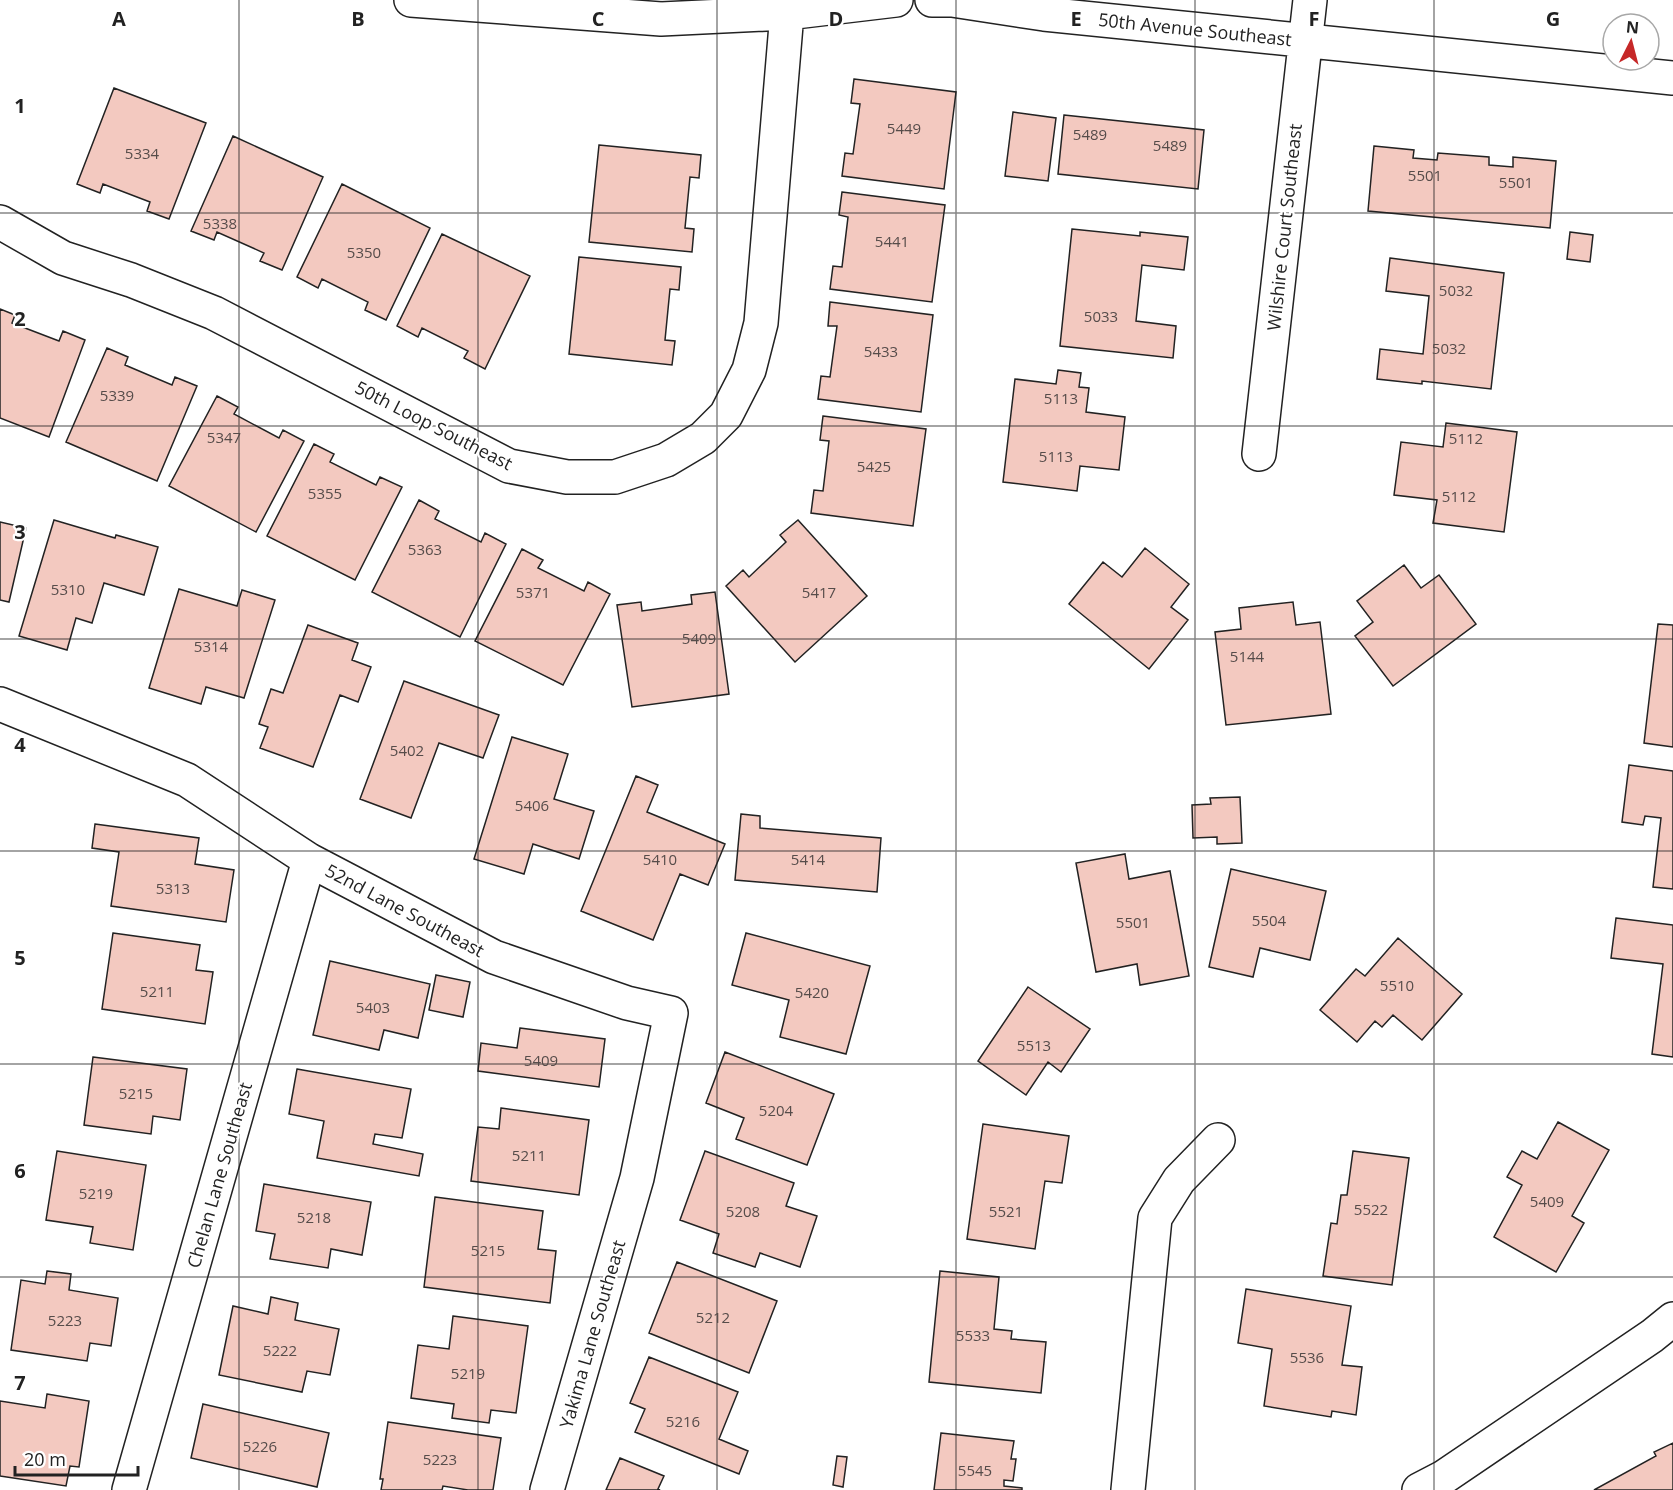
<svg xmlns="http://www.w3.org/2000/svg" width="1673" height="1490" viewBox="0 0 1673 1490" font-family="'Open Sans',sans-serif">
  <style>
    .building { fill: #f3c9c0; stroke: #222; stroke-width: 1.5 }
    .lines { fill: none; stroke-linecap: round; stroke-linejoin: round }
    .street-casing { stroke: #222; stroke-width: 36 }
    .street { stroke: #fff; stroke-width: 33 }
    .grid { fill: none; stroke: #222; stroke-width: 1.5; stroke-opacity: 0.55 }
    .labels { text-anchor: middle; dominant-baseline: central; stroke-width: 4.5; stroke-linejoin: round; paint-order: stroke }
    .number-label { font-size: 15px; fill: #564c4a }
    .street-label { font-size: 18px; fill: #222; stroke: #fff }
    .grid-label { font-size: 20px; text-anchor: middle; font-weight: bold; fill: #222; stroke: #fff; stroke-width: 4.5; stroke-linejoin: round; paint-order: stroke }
  </style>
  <rect width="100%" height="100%" fill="#fff"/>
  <path class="building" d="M854,79L956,92L944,189L842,176L845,153L853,154L860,104L851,103Z
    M114,88L206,123L169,219L147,211L150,202L103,184L100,193L77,184Z
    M1013,112L1056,118L1048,181L1005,176Z
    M1064,115L1204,130L1198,189L1058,174Z
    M233,136L323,177L282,270L260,261L264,253L217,232L214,240L191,231Z
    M599,145L701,155L699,178L690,177L685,228L694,229L692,252L589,242Z
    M1374,146L1414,150L1413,158L1437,160L1438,153L1489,157V165L1513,167V157L1556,161L1550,228L1368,211Z
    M342,184L430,228L386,320L365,310L368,302L322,279L318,288L297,277Z
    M842,192L945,205L932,302L830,289L833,266L842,267L848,217L839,215Z
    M1072,229L1140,236V232L1188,237L1184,270L1142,265L1136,321L1176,326L1173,358L1060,346Z
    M1570,232L1593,235L1590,262L1567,259Z
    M442,234L530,276L485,369L464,358L468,351L422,328L418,337L397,326Z
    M579,257L681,267L679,290L670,289L665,340L675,341L672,365L569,354Z
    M1390,258L1504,273L1491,389L1422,381V384L1377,379L1380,349L1423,354L1429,296L1386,291Z
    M830,302L933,315L921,412L818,399L821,376L830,377L837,326H828Z
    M0,309L15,315L12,323L59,341L63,331L85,340L49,437L0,418Z
    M107,348L128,357L125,365L172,385L175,377L197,386L157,481L66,442Z
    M1058,370L1081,373L1079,387L1089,388L1086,412L1125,417L1119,470L1080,466L1077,491L1003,482L1015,379L1056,384Z
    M217,396L238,407L234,414L279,438L283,430L304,441L256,532L169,486Z
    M823,416L926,429L913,526L811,513L814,490L823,491L829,441L820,440Z
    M1446,423L1517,432L1504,532L1433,523L1437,500L1394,495L1401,442L1443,447Z
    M314,444L334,454L330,462L376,485L380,477L402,487L355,580L267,536Z
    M419,500L439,511L435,519L481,542L485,533L506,544L460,637L372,592Z
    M54,520L115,538L116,535L158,547L144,595L104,583L92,623L76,618L67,650L19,636Z
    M798,520L867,596L795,662L726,586L743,570L749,577L786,542L780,535Z
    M0,522L26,528L9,602L0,600Z
    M1145,548L1189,584L1171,607L1188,620L1149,669L1069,604L1103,562L1122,577Z
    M522,549L543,560L538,568L584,591L588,582L610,594L563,685L475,641Z
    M1404,565L1421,588L1439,575L1476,624L1393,686L1355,636L1373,622L1357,601Z
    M179,589L237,606L242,590L275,600L244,698L206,687L201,704L149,688Z
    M715,592L729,694L632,707L617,605L641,602L642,611L692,604L691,595Z
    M1293,602L1296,625L1320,622L1331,714L1226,725L1215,632L1241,629L1239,608Z
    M1658,624L1673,625V747L1644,743Z
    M308,625L358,643L352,660L371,667L358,702L340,695L313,767L260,748L268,727L259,724L271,689L283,693Z
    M404,681L499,715L483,758L439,743L411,818L360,799Z
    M512,737L568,754L554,799L594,811L579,859L533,844L524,874L474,859Z
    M1629,765L1673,771V889L1653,887L1661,818L1645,816L1643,825L1622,822Z
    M636,776L658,785L647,812L725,844L708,885L680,874L653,940L581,911Z
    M1240,797L1242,843L1217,844V837L1193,838L1192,805L1211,804L1210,798Z
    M741,814L760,816V828L881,838L877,892L735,880Z
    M95,824L199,838L195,864L234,870L226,922L111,906L119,852L92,848Z
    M1125,854L1129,879L1170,871L1189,976L1140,985L1137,964L1096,972L1076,863Z
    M1231,869L1326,891L1310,960L1260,948L1253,977L1209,967Z
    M1616,918L1673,925V1057L1652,1054L1663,964L1611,958Z
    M113,933L200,945L196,970L213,972L205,1024L102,1009Z
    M746,933L870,966L846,1054L780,1037L789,1000L732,985Z
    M1398,938L1462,994L1422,1040L1393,1015L1382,1027L1375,1021L1357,1042L1320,1010L1356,969L1365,976Z
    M330,961L430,984L418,1038L384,1030L379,1050L313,1035Z
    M436,975L470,982L463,1017L429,1010Z
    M1028,987L1090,1029L1061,1072L1048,1062L1026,1095L978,1061Z
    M520,1028L605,1039L599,1087L478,1071L481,1043L517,1048Z
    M725,1052L834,1094L807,1165L736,1139L744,1118L706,1103Z
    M93,1057L187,1069L180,1120L153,1116L151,1134L84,1125Z
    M297,1069L411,1089L402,1138L375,1134L373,1144L423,1154L419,1176L317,1158L324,1121L289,1114Z
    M501,1108L589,1120L579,1195L471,1181L478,1127L499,1129Z
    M1558,1122L1609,1150L1572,1216L1584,1223L1556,1272L1494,1237L1522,1185L1507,1177L1522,1151L1537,1159Z
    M983,1124L1069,1136L1062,1183L1045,1181L1035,1249L967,1239Z
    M57,1151L146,1165L133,1250L90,1243L93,1227L46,1220Z
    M705,1151L794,1183L786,1206L817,1216L800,1267L760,1253L755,1267L713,1253L719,1234L680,1220Z
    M1353,1151L1409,1158L1392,1285L1323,1276L1331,1223L1337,1224L1341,1195H1347Z
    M264,1184L371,1202L362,1255L331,1249L328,1268L270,1259L275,1234L256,1231Z
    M435,1197L543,1211L538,1249L556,1251L550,1303L424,1287Z
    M677,1262L777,1301L749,1373L649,1333Z
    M47,1271L71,1274L69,1290L118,1298L111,1346L90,1343L87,1361L11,1350L21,1280L45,1284Z
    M940,1271L999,1277L994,1329L1012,1331L1011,1339L1046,1342L1041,1393L929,1382Z
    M1246,1289L1351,1306L1342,1365L1362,1367L1356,1415L1332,1411L1331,1417L1264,1406L1272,1349L1238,1343Z
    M271,1297L298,1303L295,1320L339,1329L330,1375L307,1371L302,1392L219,1375L233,1306L268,1314Z
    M453,1316L528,1326L516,1413L491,1410L489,1423L452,1418L454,1404L411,1398L418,1345L449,1349Z
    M649,1357L738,1392L719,1439L748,1451L739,1474L635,1432L645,1409L630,1403Z
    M47,1394L89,1401L79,1467L70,1466L66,1486L0,1476V1401L45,1408Z
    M203,1404L329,1433L317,1487L191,1458Z
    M388,1422L501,1438L493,1490H468L443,1486L442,1490H381L383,1479H380Z
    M941,1433L1014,1441L1011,1459H1016L1013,1481L1004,1480V1486L1022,1488V1490H934Z
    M1673,1443V1490H1594L1656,1456L1654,1452Z
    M837,1456L847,1457L843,1487L833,1485Z
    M620,1458L664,1476L658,1489L660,1490H606Z"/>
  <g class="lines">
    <defs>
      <path id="street" d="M411,0L661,19L787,13L896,0
        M932,0H952L1044,14L1673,78
        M0,222L63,258L131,280L214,313L509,466L567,477H615L666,460L703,438L726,415L749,370L761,323L787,13
        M1259,454L1310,0
        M0,704L187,780L309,860L494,957L627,1003L671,1013L637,1178L547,1490
        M129,1490L309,860
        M1128,1490L1155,1218L1179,1180L1218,1140
        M1419,1490L1444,1477L1652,1336L1673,1319"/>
    </defs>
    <use href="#street" class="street-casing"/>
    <use href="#street" class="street"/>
  </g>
  <path class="grid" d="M239,0V1490M478,0V1490M717,0V1490M956,0V1490M1195,0V1490M1434,0V1490M0,213H1673M0,426H1673M0,639H1673M0,851H1673M0,1064H1673M0,1277H1673"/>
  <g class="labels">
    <g class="number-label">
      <text x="904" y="128">5449</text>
      <text x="1090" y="134">5489</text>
      <text x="1170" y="145">5489</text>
      <text x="142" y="153">5334</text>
      <text x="1425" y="175">5501</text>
      <text x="1516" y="182">5501</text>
      <text x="220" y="223">5338</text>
      <text x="892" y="241">5441</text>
      <text x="364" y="252">5350</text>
      <text x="1456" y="290">5032</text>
      <text x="1101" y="316">5033</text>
      <text x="1449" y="348">5032</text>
      <text x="881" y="351">5433</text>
      <text x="117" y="395">5339</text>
      <text x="1061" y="398">5113</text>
      <text x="224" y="437">5347</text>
      <text x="1466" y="438">5112</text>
      <text x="1056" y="456">5113</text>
      <text x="874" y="466">5425</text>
      <text x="325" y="493">5355</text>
      <text x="1459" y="496">5112</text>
      <text x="425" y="549">5363</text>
      <text x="68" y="589">5310</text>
      <text x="533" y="592">5371</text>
      <text x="819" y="592">5417</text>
      <text x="699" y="638">5409</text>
      <text x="211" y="646">5314</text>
      <text x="1247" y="656">5144</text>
      <text x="407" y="750">5402</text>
      <text x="532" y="805">5406</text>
      <text x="660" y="859">5410</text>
      <text x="808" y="859">5414</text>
      <text x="173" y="888">5313</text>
      <text x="1269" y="920">5504</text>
      <text x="1133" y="922">5501</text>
      <text x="1397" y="985">5510</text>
      <text x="157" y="991">5211</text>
      <text x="812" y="992">5420</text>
      <text x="373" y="1007">5403</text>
      <text x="1034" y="1045">5513</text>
      <text x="541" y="1060">5409</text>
      <text x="136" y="1093">5215</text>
      <text x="776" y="1110">5204</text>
      <text x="529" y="1155">5211</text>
      <text x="96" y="1193">5219</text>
      <text x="1547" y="1201">5409</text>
      <text x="1371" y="1209">5522</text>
      <text x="743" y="1211">5208</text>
      <text x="1006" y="1211">5521</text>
      <text x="314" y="1217">5218</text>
      <text x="488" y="1250">5215</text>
      <text x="713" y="1317">5212</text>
      <text x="65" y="1320">5223</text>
      <text x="973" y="1335">5533</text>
      <text x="280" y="1350">5222</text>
      <text x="1307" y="1357">5536</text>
      <text x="468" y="1373">5219</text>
      <text x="683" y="1421">5216</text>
      <text x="260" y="1446">5226</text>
      <text x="440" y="1459">5223</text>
      <text x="975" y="1470">5545</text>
    </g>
    <g class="street-label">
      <text transform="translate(1195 29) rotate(6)">50th Avenue Southeast</text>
      <text transform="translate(1284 227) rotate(-84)">Wilshire Court Southeast</text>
      <text transform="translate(434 425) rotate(27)">50th Loop Southeast</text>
      <text transform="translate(405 910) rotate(28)">52nd Lane Southeast</text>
      <text transform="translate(219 1175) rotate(-74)">Chelan Lane Southeast</text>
      <text transform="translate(592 1334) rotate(-74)">Yakima Lane Southeast</text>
    </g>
  </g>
  <g class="grid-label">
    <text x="119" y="26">A</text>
    <text x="358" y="26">B</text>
    <text x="598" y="26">C</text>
    <text x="836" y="26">D</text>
    <text x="1076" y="26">E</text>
    <text x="1314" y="26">F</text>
    <text x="1553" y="26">G</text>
    <text x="20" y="113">1</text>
    <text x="20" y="326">2</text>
    <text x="20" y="539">3</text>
    <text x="20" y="752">4</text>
    <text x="20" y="965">5</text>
    <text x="20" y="1178">6</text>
    <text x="20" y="1390">7</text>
  </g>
  <g transform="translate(1631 42) rotate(6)"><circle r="28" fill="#ffffff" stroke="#a7a7a7" stroke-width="1.5"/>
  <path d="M0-4.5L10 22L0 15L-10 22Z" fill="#c62828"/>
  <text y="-9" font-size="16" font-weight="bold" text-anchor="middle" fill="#222222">N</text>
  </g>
  <path d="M15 1466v9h123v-9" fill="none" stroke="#222222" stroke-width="3"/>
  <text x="24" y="1466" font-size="18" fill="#222222" stroke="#ffffff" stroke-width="4.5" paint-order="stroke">20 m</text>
</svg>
